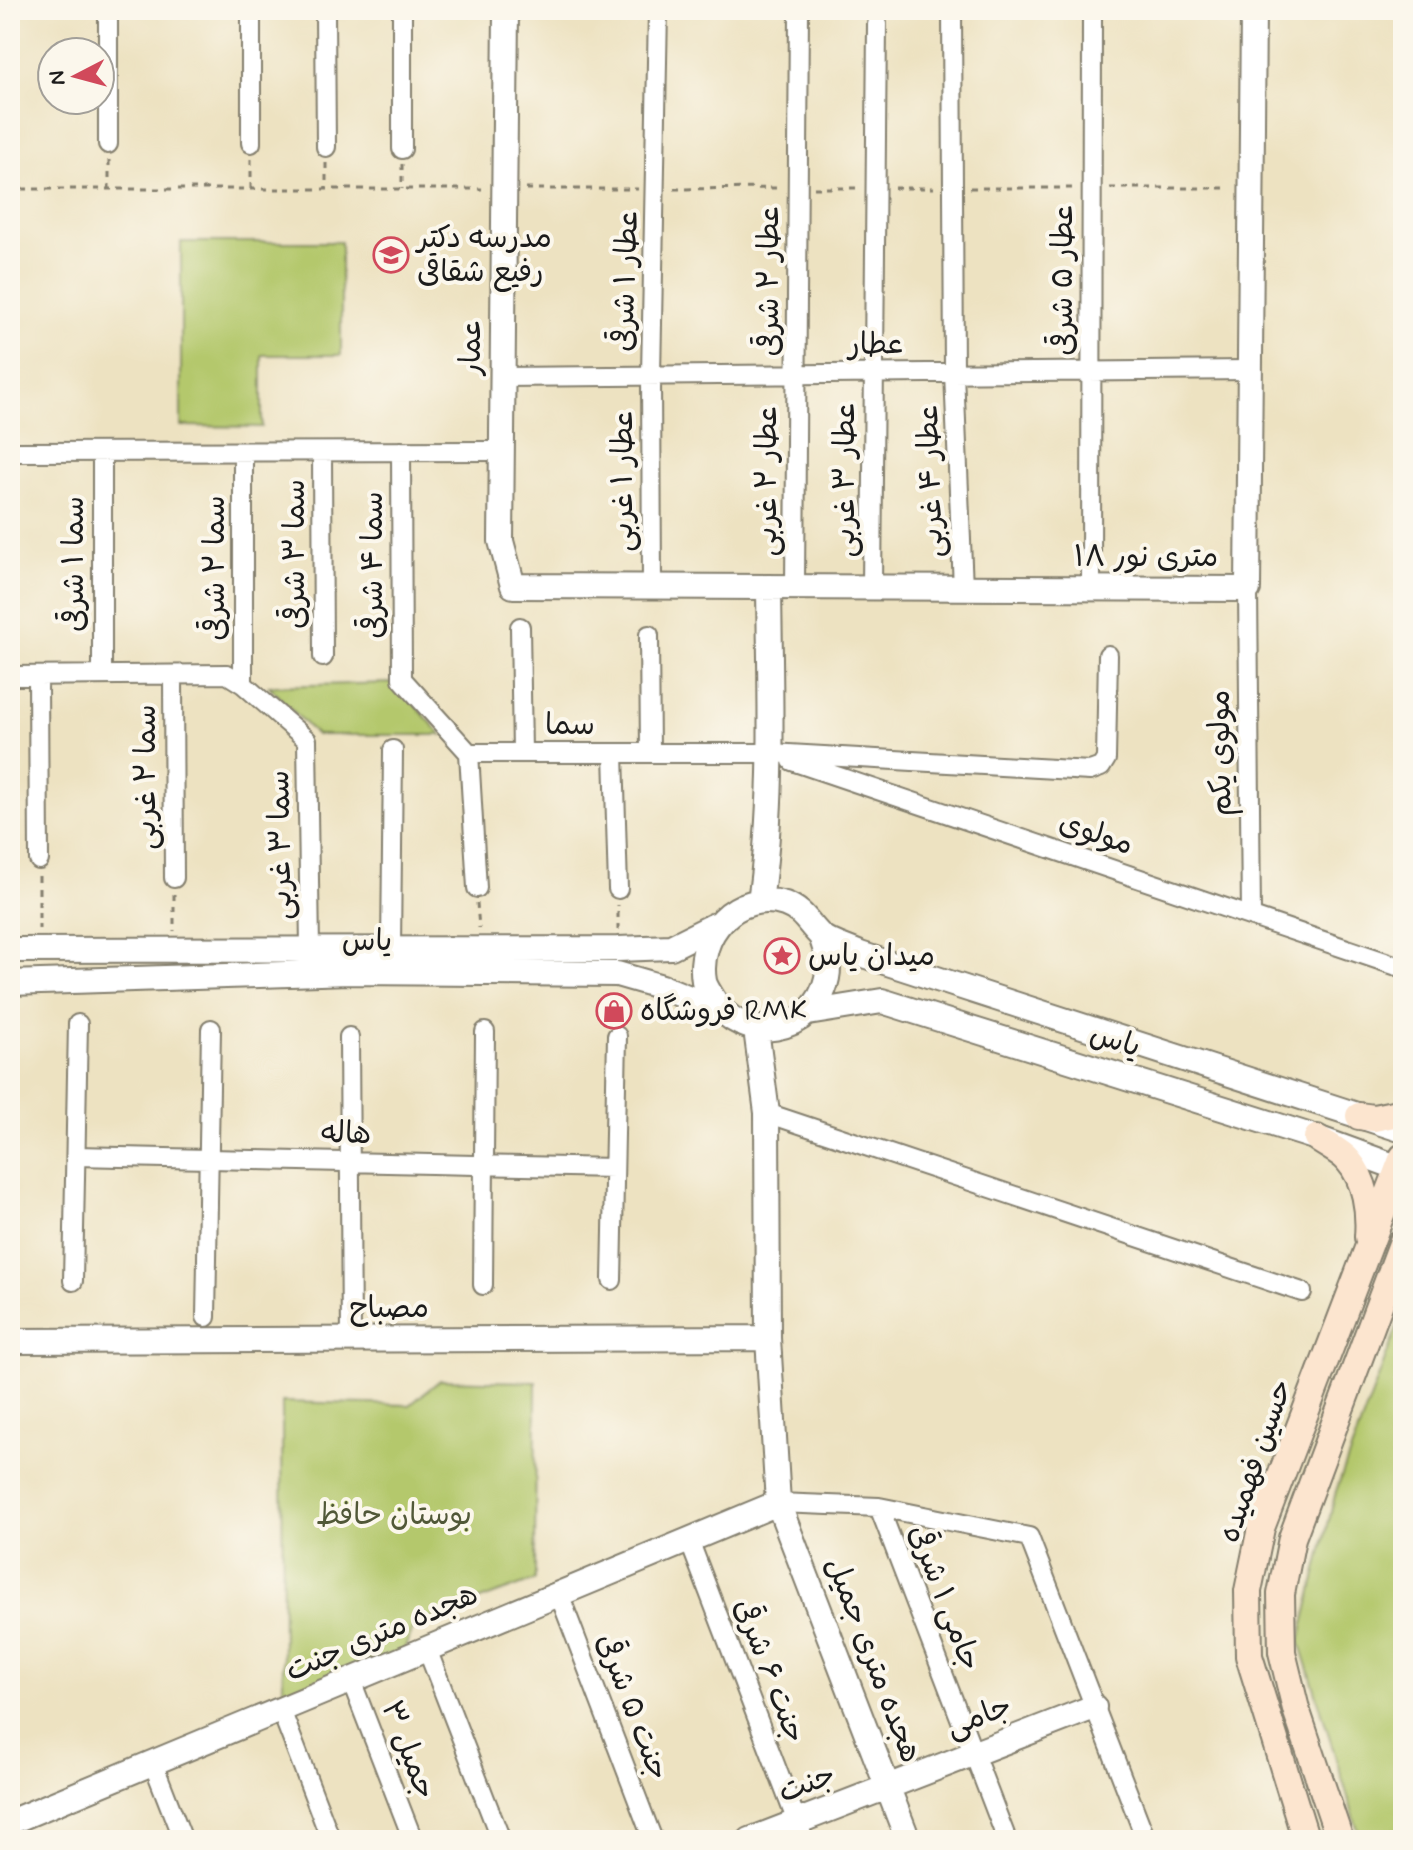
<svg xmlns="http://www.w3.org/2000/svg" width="1413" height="1850" viewBox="0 0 1413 1850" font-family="Mynerve,'Playpen Sans Arabic',sans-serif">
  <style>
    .green { fill: #b4c86c; stroke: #687244; stroke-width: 2 }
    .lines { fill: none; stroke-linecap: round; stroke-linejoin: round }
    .minor-casing { stroke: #847f6e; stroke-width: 22 }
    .tertiary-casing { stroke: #847f6e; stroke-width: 28 }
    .secondary-casing { stroke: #847f6e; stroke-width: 30 }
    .path { stroke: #847f6e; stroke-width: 3; stroke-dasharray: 6 6; stroke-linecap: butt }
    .minor { stroke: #fff; stroke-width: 18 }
    .tertiary { stroke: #fff; stroke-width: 24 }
    .secondary { stroke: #fce5cf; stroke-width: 26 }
    .labels { text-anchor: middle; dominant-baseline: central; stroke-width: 8; stroke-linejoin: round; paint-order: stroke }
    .poi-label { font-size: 30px; fill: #1c1c1c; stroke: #fbf7ec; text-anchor: start }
    .street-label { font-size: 30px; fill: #1c1c1c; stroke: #fbf7ec }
    .park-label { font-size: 30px; fill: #515838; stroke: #fbf7ec }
  </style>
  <rect width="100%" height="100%" fill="#fbf7ec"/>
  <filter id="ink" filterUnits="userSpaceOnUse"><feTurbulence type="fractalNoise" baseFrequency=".0125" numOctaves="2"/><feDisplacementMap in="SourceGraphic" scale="16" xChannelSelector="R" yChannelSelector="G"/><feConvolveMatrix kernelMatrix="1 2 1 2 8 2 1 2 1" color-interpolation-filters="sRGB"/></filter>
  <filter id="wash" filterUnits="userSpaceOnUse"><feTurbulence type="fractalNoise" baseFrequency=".006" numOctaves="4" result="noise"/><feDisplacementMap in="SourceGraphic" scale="32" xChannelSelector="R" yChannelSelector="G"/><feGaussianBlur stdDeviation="1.8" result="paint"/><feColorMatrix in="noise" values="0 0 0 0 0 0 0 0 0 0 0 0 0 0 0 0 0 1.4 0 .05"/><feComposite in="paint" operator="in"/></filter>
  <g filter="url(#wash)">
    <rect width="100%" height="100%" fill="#ede2c1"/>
    <path class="green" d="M181,242H341V355H262V427L181,426Z
      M395,683L442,735H316L269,686Z
      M1403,1311V1840H1361L1300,1641L1336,1491Z
      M440,1380L536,1382L535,1580L414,1624L403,1653L283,1700L282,1402L410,1405Z"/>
  </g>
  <g filter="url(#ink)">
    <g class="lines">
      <defs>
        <path id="minor" d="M108,10V144
          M251,10V143
          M325,10L326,147
          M402,10V149
          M952,10L954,373L963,588
          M502,377L1250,370
          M401,451L402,679L469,753H771L1090,771L1101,767L1106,759L1108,655
          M10,452L502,451
          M102,452V675
          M243,452V684
          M322,452L323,657
          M652,587L651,375L658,10
          M795,587L799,10
          M872,588L877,24
          M1091,588L1092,10
          M1248,589L1251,916
          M520,627L522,753
          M649,635L650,753
          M10,676L227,674L243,684L307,740L310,949
          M38,676L39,860
          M173,676L174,878
          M469,753L477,888
          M614,753L618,889
          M792,761L1403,968
          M391,949L393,750
          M349,1037L351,1340
          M767,1113L1302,1292
          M76,1156L614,1168
          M612,1280L617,1036
          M73,1281L78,1024
          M483,1285L485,1032
          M206,1317L211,1029
          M778,1503L879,1507L1029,1537L1145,1837
          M879,1507L1007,1840
          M689,1540L804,1840
          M559,1594L653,1840
          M427,1649L501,1840
          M351,1680L413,1840
          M281,1710L331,1840
          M153,1763L183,1840"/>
        <path id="tertiary" d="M506,10L501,541L513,586L1248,589L1253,10
          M760,901C775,798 770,692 769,587
          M821,936C826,950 830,963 827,978C815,1035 741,1047 712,997C709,992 705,986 704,981C696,935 736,889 785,904C804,911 808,924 821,936C831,944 848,948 860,954L1403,1130
          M10,950L618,949L671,947L715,925
          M10,983L349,972L617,974L662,987L719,1010
          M808,1013L882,1001L1317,1138L1399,1168
          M756,1029L767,1113L768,1338L778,1503L908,1840
          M10,1341L768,1338
          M10,1822L778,1503
          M750,1840L1094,1707"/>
        <path id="secondary" d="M1359,1116L1374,1118L1403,1112
          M1317,1138C1326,1145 1340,1151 1348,1160C1366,1180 1370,1211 1368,1237
          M1306,1840L1249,1656L1248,1591L1261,1528L1403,1157
          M1340,1840L1296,1709L1282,1652L1281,1594L1292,1538L1403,1241"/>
      </defs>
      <use href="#minor" class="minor-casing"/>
      <use href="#tertiary" class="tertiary-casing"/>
      <use href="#secondary" class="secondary-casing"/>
      <path class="path" d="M109,160V189
        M326,163V189
        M402,164V189
        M814,188H858
        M894,188H934
        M970,188H1074
        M1110,188H1230
        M10,189H482
        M251,189V159
        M526,189H638
        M674,189L778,188
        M39,876V929
        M174,894V931
        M477,903L479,928
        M618,930V905"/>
      <use href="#minor" class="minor"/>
      <use href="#tertiary" class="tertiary"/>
      <use href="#secondary" class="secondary"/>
    </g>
  </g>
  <defs>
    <symbol id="school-ring" viewBox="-11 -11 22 22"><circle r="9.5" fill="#fbf7ec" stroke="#d1495b" stroke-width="1.5"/><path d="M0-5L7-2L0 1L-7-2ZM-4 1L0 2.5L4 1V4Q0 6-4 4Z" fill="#d1495b"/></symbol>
    <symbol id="sight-ring" viewBox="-11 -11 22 22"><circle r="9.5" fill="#fbf7ec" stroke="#d1495b" stroke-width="1.5"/><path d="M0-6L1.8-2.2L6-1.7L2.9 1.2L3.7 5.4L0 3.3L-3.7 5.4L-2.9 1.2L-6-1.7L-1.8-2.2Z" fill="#d1495b"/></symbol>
    <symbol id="shop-ring" viewBox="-11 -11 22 22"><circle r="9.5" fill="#fbf7ec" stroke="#d1495b" stroke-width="1.5"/><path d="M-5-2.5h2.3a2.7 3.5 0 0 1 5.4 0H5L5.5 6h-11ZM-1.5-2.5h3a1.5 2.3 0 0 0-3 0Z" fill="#d1495b"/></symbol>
  </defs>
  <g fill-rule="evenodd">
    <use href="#school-ring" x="371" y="235" width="40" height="40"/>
    <use href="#sight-ring" x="762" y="936" width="40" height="40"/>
    <use href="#shop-ring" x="594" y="991" width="40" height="40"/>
  </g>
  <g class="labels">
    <g class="poi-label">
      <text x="417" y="238">مدرسه دکتر<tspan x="417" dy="34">رفیع شقاقی</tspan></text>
      <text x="808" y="956">میدان یاس</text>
      <text x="640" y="1011">فروشگاه RMK</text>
    </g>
    <g class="street-label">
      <text transform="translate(1063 280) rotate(-90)">عطار ۵ شرقی</text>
      <text transform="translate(626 281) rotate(-88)">عطار ۱ شرقی</text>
      <text transform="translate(769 281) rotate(-90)">عطار ۲ شرقی</text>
      <text transform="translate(876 345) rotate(-1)">عطار</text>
      <text transform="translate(471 347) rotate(-90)">عمار</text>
      <text transform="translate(845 480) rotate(-90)">عطار ۳ غربی</text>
      <text transform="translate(623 481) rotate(-90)">عطار ۱ غربی</text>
      <text transform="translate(767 481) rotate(-90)">عطار ۲ غربی</text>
      <text transform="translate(931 481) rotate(-92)">عطار ۴ غربی</text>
      <text transform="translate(295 554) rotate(-90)">سما ۳ شرقی</text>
      <text x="1146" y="557">۱۸ متری نور</text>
      <text transform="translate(74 564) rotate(-90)">سما ۱ شرقی</text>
      <text transform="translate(373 565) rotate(-90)">سما ۴ شرقی</text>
      <text transform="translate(215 568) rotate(-90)">سما ۲ شرقی</text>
      <text x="570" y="725">سما</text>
      <text transform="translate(1221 753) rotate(-91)">مولوی یکم</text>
      <text transform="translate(146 777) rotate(-90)">سما ۲ غربی</text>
      <text transform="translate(1096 834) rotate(19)">مولوی</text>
      <text transform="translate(281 845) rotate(-91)">سما ۳ غربی</text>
      <text x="367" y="941">یاس</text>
      <text transform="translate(1115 1041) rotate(17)">یاس</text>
      <text transform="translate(346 1134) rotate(1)">هاله</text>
      <text x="389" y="1308">مصباح</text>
      <text transform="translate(1256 1461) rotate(-71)">حسین فهمیده</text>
      <text transform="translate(944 1598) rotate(69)">جامی ۱ شرقی</text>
      <text transform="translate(382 1633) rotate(-23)">هجده متری جنت</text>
      <text transform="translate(873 1660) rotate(69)">هجده متری جمیل</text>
      <text transform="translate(769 1671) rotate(69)">جنت ۶ شرقی</text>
      <text transform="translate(632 1707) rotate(69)">جنت ۵ شرقی</text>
      <text transform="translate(979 1717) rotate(-21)">جامی</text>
      <text transform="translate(408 1750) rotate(69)">جمیل ۳</text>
      <text transform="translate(807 1784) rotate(-21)">جنت</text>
    </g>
    <g class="park-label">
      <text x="394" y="1515">بوستان حافظ</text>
    </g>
  </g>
  <rect width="1413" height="1850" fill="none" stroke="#fbf7ec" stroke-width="40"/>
  <g transform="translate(76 76) rotate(264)"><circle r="38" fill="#fbf7ec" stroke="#a29f99" stroke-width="2"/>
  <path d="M0-6L14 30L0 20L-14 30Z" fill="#d1495b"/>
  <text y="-12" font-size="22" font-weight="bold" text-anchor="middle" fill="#1c1c1c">N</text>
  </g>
</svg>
